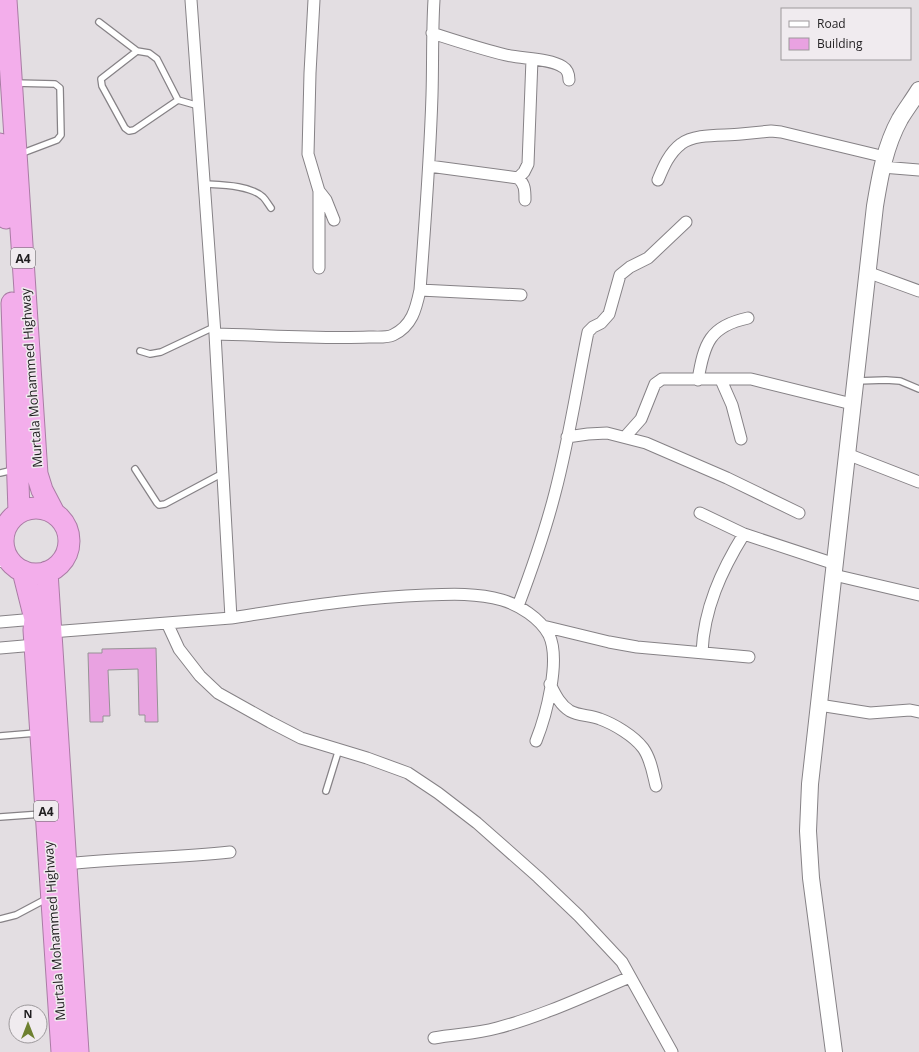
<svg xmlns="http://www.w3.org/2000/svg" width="919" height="1052" viewBox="0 0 919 1052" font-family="'Open Sans',sans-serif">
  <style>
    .building { fill: #e9a2e1; stroke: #979296 }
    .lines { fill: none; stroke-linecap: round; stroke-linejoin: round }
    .lane-casing { stroke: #868286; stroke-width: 8 }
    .street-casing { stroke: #868286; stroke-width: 13 }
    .secondary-casing { stroke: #868286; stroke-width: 18 }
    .highway-casing { stroke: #a97ca4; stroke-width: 23 }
    .lane { stroke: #fff; stroke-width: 5.5 }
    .street { stroke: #fff; stroke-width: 11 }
    .secondary { stroke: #fff; stroke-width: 16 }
    .highway { stroke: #f3aeeb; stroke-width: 21 }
    .labels { text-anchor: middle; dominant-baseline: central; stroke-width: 3; stroke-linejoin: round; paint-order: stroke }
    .shield { fill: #f0ebef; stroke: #5e5c5e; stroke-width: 1 }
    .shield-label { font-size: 12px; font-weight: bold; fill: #201e20 }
    .street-label { font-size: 13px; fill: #201e20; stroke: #f0ebef }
  </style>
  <rect width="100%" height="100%" fill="#e3dee2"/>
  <path class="building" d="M156,648L158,722H145V715H139L138,669L108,670L110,716H103V722H90L88,653H102V649Z"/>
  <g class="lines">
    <defs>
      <path id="lane" d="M99,22L137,51L149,53L157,59L178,100L199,106
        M137,51L101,79L102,86L125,128L129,131L134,130L178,100
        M14,83L55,84L60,88L61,135L57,140L20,154
        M204,184C221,185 250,185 263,197C266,200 268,204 271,208
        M140,351L150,354L161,352L214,327
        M857,381L886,380L900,381L919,389
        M135,469L157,503L159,505L165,504L223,473
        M0,473L13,470
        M0,736L36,733
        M326,791L339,749
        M0,817L42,814
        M0,919L16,915L48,898"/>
      <path id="street" d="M314,0L310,73L308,154L319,191L326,200L334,220
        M432,33C457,41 481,49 506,55C522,59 549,58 563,67C568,70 569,75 569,80
        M429,166L518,178C525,184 525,190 525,200
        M882,167L919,170
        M518,178L524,172L528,164L532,59
        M658,180C663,168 669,153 681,144C695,133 723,136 741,134C751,133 761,132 771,131L781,132L885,157
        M319,191V268
        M867,272L919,291
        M420,290L521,295
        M215,334C266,335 318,339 369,337C376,337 387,338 393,335C412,326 416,309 420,290C425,225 430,160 432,95C433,63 432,32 434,0
        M698,380C704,343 710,326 748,318
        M721,380L732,405L741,439
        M567,437L588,434L607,433L646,443L727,478L799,513
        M625,437L641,419L655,384L662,379H751L852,404
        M847,454L919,482
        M700,513L744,534L835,564
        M0,532L4,531
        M0,561L13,565
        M834,575L919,595
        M518,606C532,569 545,532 555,493C569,440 577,386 588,332L593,327L601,323L609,314L620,275L630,267L648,258L686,222
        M231,618C296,608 361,597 426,595C452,594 477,593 502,600C519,605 540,618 549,635C561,660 546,716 536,741
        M0,622L35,619
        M167,623L179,649L200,676L218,693L270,722L301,738L367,758L408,773L438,793L477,823L538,877L579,916L622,962L672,1052
        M543,626L609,642L637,647L749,657
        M51,632L231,618L215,334L191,0
        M0,648L35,645
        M702,652C704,609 721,571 744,534
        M550,684C555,694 560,705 570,711C579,716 590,715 600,719C614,724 634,736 643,748C651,759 653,774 656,786
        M819,705L870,713L910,710L919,712
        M66,864C121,858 176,858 230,852
        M434,1038C455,1034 476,1034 497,1028C543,1016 587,995 630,977"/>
      <path id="secondary" d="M834,1052L811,878L808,831L810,784L875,206C880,176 885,146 900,119C906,109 913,100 919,90"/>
      <path id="highway" d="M6,0L37,474L42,490L54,513
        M0,144L6,218
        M12,303L19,512
        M3 541a33 33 0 1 1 66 0a33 33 0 1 1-66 0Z
        M23,571L35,619L34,630L62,1052
        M47,572L78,1052"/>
    </defs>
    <use href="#lane" class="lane-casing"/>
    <use href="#street" class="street-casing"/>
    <use href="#secondary" class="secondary-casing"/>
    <use href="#highway" class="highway-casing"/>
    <use href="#lane" class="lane"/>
    <use href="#street" class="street"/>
    <use href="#secondary" class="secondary"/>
    <use href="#highway" class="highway"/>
  </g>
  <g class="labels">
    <g class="shield">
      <rect x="11" y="248" width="24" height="20" rx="3"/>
      <rect x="34" y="801" width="24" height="20" rx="3"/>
    </g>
    <g class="shield-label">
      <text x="23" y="258">A4</text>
      <text x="46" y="811">A4</text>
    </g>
    <g class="street-label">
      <text transform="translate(31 378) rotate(-94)">Murtala Mohammed Highway</text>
      <text transform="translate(54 931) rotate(-94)">Murtala Mohammed Highway</text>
    </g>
  </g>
  <rect x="781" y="8" width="130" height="52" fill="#f0ebef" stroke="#9d999c"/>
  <rect x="789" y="21" width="20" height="6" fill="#ffffff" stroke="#9d999c"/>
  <text x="817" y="28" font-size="12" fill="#201e20">Road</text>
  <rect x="789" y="38" width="20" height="12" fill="#e9a2e1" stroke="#9d999c"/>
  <text x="817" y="48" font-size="12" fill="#201e20">Building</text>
  <g transform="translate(28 1024)"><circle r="19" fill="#f0ebef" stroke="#9d999c"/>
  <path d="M0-3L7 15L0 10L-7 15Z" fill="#6e8030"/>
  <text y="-6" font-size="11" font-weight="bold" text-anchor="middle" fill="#201e20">N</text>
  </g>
</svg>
